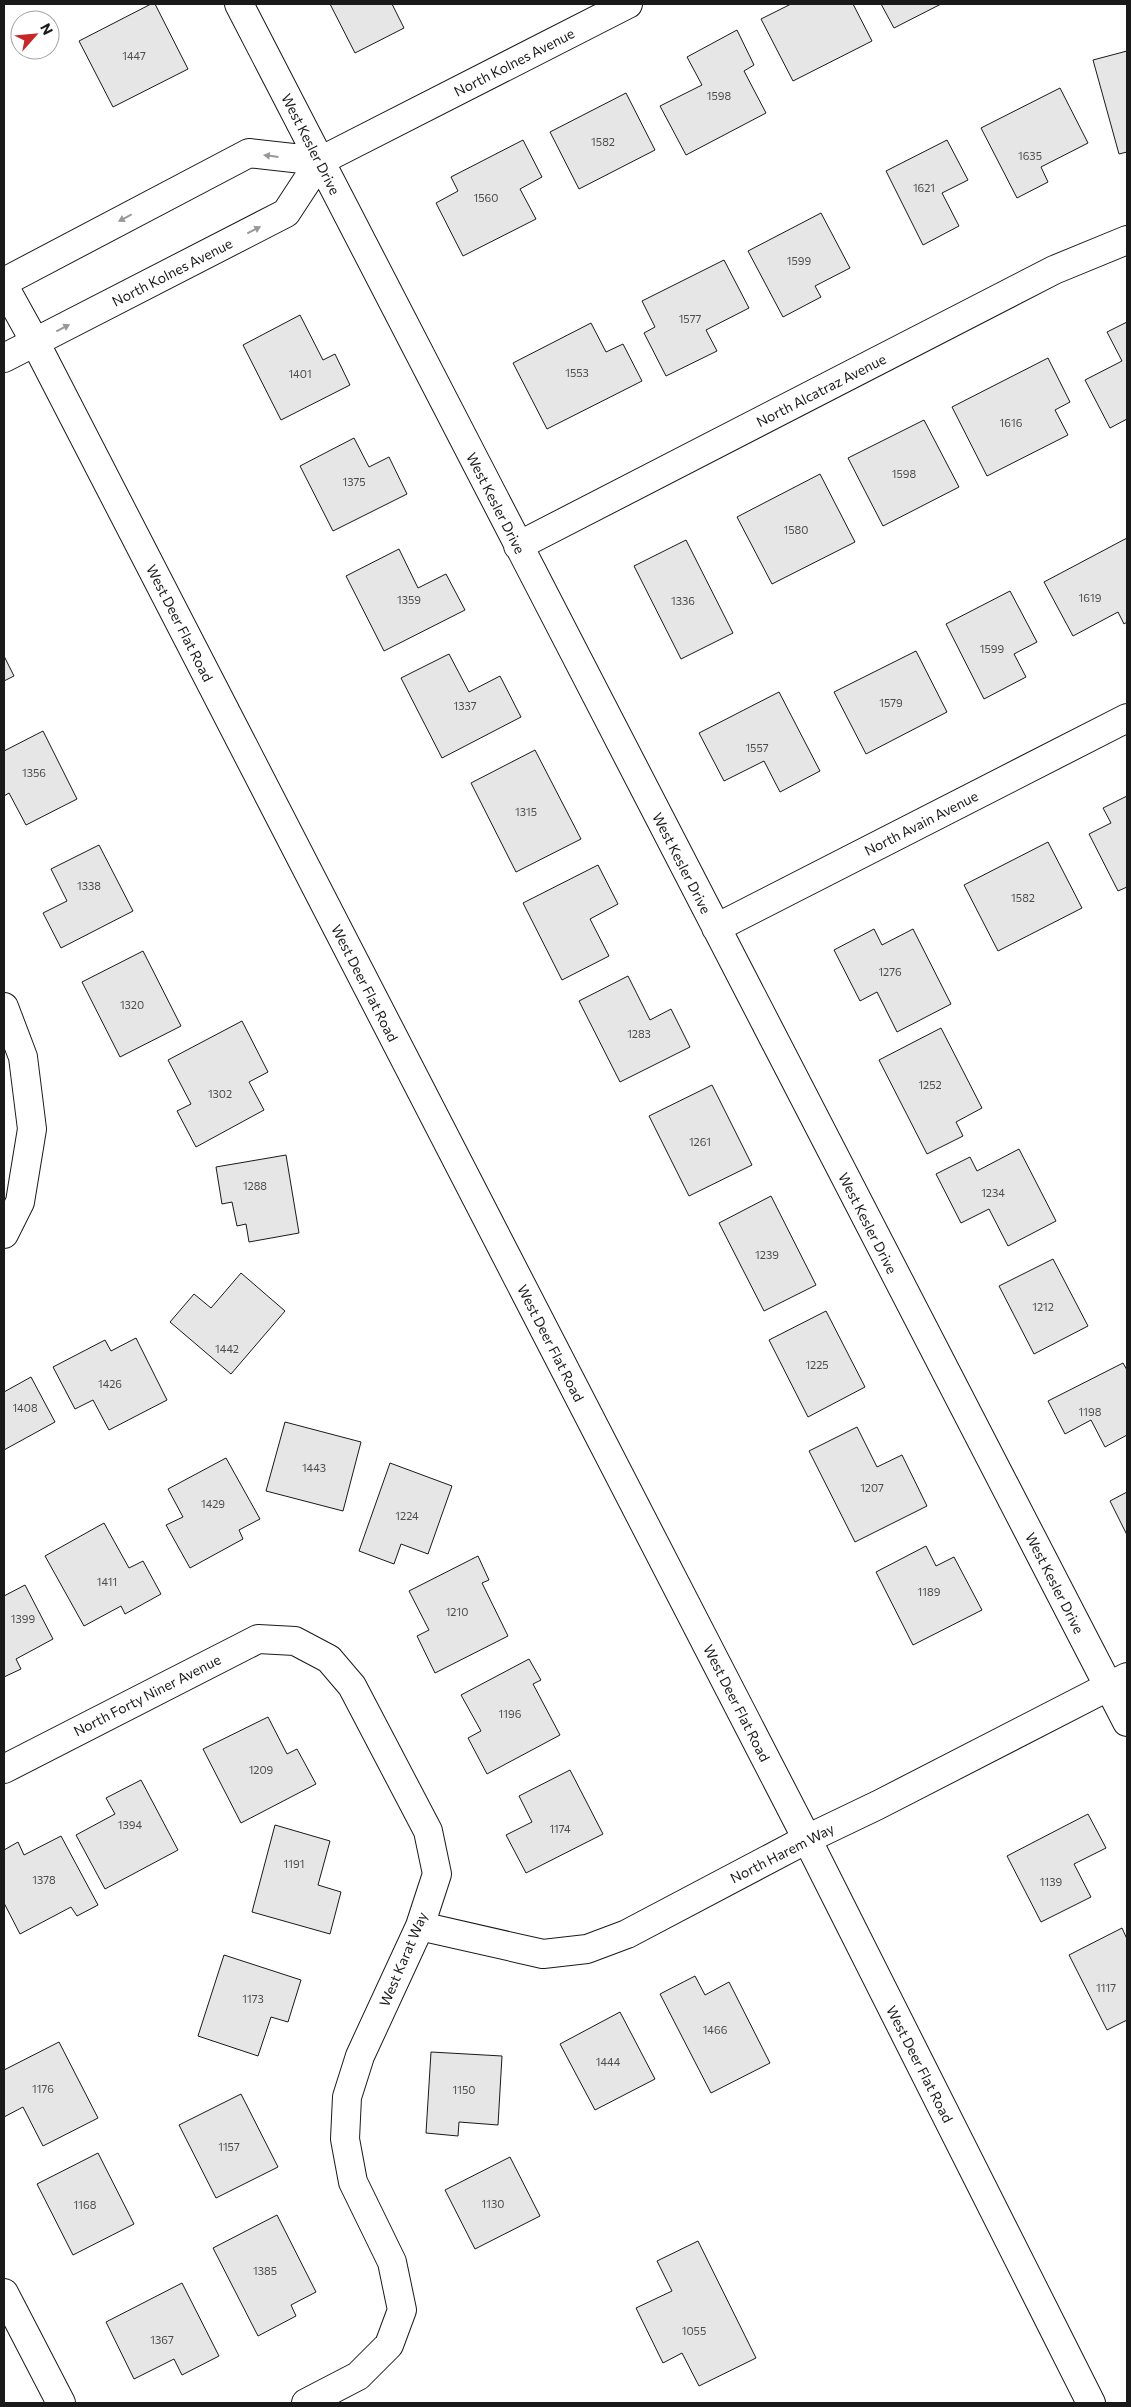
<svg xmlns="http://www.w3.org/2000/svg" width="1131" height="2407" viewBox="0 0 1131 2407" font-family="Commissioner,sans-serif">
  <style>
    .building { fill: #e6e6e6; stroke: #1a1a1a }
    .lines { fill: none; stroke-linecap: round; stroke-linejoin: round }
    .street-casing { stroke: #1a1a1a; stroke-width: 30 }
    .secondary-casing { stroke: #1a1a1a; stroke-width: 30 }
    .street { stroke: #fff; stroke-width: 28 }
    .secondary { stroke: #fff; stroke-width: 28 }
    .oneway { fill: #989898 }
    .labels { text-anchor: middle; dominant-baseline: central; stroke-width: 4; stroke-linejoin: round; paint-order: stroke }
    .number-label { font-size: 11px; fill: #4d4d4d }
    .street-label { font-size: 14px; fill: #1a1a1a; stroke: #fff }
  </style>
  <rect width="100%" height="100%" fill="#fff"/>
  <path class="building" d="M151,4H155L188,69L113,107L79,41Z
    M330,4H392L404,28L355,53Z
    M791,4H853L872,41L793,81L761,19Z
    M881,4H941L894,28Z
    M737,30L754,65L744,71L766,113L686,155L660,106L702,85L687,57Z
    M1127,51V152L1119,154L1093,60Z
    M1060,88L1088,143L1041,167L1048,182L1017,198L981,128Z
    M626,93L655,150L579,189L550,132Z
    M523,140L542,177L520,189L536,219L463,256L436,203L458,191L451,177Z
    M947,140L968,180L942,193L959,226L923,245L886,171Z
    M821,213L850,268L815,286L821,297L783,317L748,251Z
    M724,260L749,308L706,330L717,351L666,376L644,333L655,327L642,301Z
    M300,315L323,360L335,354L350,385L281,420L243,345Z
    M1127,322V419L1110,428L1085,380L1122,361L1107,332Z
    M591,323L606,352L623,344L642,381L547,429L513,363Z
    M1048,358L1070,402L1055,410L1068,435L987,476L952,407Z
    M924,420L959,487L883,526L848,458Z
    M354,438L369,467L389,457L407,494L333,531L300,466Z
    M820,474L855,542L772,584L737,517Z
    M1127,538V622L1124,624L1118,612L1073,636L1044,582Z
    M686,540L733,633L681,659L634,566Z
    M399,549L418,588L446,574L465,610L384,651L346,576Z
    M1010,591L1037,642L1014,654L1026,677L984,699L946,624Z
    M916,651L947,712L866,754L834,692Z
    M449,654L469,692L500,676L521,717L442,758L401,678Z
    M4,656L14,676L4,681Z
    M779,692L820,771L780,792L764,761L724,781L699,733Z
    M43,731L77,799L26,825L9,793L4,796V751Z
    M535,750L581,839L516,872L471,783Z
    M1127,796V887L1118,891L1089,834L1111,823L1103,808Z
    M1048,842L1082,908L998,951L964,885Z
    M99,845L133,911L61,948L43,913L67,901L51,869Z
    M598,865L618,904L590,919L609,956L562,980L523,903Z
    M874,929L882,945L913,929L951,1004L897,1032L877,992L860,1001L834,950Z
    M143,951L181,1026L120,1057L82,982Z
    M628,976L650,1020L671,1009L690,1047L620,1082L579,1001Z
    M242,1021L268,1072L249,1082L264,1110L196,1147L177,1111L191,1104L168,1060Z
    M941,1028L982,1108L956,1122L963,1136L927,1154L879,1060Z
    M712,1085L752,1165L689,1196L649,1116Z
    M1019,1149L1056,1221L1008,1246L989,1209L961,1223L936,1174L970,1157L977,1171Z
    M286,1155L299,1233L249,1242L246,1224L237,1226L232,1202L222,1204L216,1167Z
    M771,1196L816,1285L764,1311L719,1223Z
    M1053,1259L1088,1326L1034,1354L999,1286Z
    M241,1273L285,1311L231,1374L170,1322L194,1294L211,1308Z
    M826,1311L865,1387L808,1417L769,1340Z
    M136,1338L167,1400L109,1430L93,1400L75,1409L53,1367L105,1340L111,1351Z
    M1123,1363L1127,1370V1435L1105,1447L1091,1420L1065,1434L1048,1401Z
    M31,1377L55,1422L4,1450V1392Z
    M285,1422L361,1442L343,1511L266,1491Z
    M857,1427L877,1467L902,1455L927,1506L855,1542L809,1451Z
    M226,1458L260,1519L239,1530L243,1539L190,1568L166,1525L183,1517L168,1489Z
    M390,1463L452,1486L428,1554L401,1544L394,1564L359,1551Z
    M1127,1492V1535L1110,1501Z
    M104,1523L129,1568L143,1561L161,1594L125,1614L121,1606L84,1626L45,1556Z
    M926,1546L936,1566L954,1557L982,1610L913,1645L876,1572Z
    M478,1556L489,1580L482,1583L508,1636L435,1673L417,1636L429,1630L409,1591Z
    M25,1585L53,1639L16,1659L21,1669L4,1677V1596Z
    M529,1659L541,1680L533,1684L560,1735L487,1774L468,1738L481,1731L461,1695Z
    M268,1717L287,1754L297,1749L316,1784L241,1823L203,1749Z
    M570,1770L603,1834L526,1873L506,1835L532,1822L519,1796Z
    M141,1780L178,1850L105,1889L76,1835L115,1814L106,1798Z
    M1088,1814L1106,1848L1074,1864L1091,1897L1041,1922L1007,1856Z
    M275,1825L330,1841L318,1885L341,1892L330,1934L252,1912Z
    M61,1836L98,1905L77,1916L71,1907L20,1934L4,1903V1850L18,1842L24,1855Z
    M1122,1928L1127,1939V2020L1107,2030L1069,1955Z
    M224,1955L301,1980L288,2022L271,2017L258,2056L198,2036Z
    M695,1976L705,1995L729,1982L770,2063L711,2093L660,1994Z
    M620,2012L655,2079L595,2110L560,2044Z
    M59,2042L98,2118L43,2146L23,2107L4,2117V2070Z
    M431,2052L502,2056L498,2125L459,2122L458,2136L426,2133Z
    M241,2094L278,2167L216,2198L179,2125Z
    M98,2153L134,2224L73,2255L37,2184Z
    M510,2157L540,2216L475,2249L445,2190Z
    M277,2215L316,2292L291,2305L296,2316L258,2336L213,2248Z
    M698,2241L756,2358L699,2386L682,2353L663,2363L636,2308L672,2291L657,2261Z
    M182,2283L219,2356L182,2375L174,2359L134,2379L106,2322Z"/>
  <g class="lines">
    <defs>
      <path id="street" d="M239,4L1127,1722
        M4,282L249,153L320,161
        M4,358L286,213L320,161L628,4
        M518,546L1054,270L1127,240
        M716,928L1127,718
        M4,1007L23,1057L32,1129L20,1202L4,1234
        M4,1769L258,1639L295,1641L329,1659L352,1686L428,1831L437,1874L420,1926L360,2056L347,2097L345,2139L353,2182L392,2262L402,2310L389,2345L358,2376L306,2403
        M420,1926L543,1954L587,1949L627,1934L807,1839L878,1805L1127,1677
        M4,2293L61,2403"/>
      <path id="secondary" d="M4,286L35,342L807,1839L1091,2403"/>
    </defs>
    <use href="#street" class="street-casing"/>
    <use href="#secondary" class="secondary-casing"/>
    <use href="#street" class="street"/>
    <use href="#secondary" class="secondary"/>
  </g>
  <defs><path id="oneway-solid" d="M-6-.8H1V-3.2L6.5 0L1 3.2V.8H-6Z" transform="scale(1.25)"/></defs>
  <g class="oneway">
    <use href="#oneway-solid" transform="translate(271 156) rotate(-173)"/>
    <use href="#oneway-solid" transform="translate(125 218) rotate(152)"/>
    <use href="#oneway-solid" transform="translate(254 230) rotate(-27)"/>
    <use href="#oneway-solid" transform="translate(63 328) rotate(-27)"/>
  </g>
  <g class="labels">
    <g class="number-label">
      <text x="134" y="55">1447</text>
      <text x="719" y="95">1598</text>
      <text x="603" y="141">1582</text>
      <text x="1030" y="155">1635</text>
      <text x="924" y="187">1621</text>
      <text x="486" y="197">1560</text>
      <text x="799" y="260">1599</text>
      <text x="690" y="318">1577</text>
      <text x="577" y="372">1553</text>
      <text x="300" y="373">1401</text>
      <text x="1011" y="422">1616</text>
      <text x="904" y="473">1598</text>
      <text x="354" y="481">1375</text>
      <text x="796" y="529">1580</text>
      <text x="1090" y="597">1619</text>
      <text x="409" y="599">1359</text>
      <text x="683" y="600">1336</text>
      <text x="992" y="648">1599</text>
      <text x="891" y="702">1579</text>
      <text x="465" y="705">1337</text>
      <text x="757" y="747">1557</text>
      <text x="34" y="772">1356</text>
      <text x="526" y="811">1315</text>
      <text x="89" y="885">1338</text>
      <text x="1023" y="897">1582</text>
      <text x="890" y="971">1276</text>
      <text x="132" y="1004">1320</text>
      <text x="639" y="1033">1283</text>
      <text x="930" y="1084">1252</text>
      <text x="220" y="1093">1302</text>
      <text x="700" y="1141">1261</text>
      <text x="255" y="1185">1288</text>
      <text x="993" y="1192">1234</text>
      <text x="767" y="1254">1239</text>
      <text x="1043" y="1306">1212</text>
      <text x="227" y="1348">1442</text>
      <text x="817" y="1364">1225</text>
      <text x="110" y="1383">1426</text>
      <text x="25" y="1407">1408</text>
      <text x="1090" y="1411">1198</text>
      <text x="314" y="1467">1443</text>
      <text x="872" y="1487">1207</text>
      <text x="213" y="1503">1429</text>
      <text x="407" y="1515">1224</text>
      <text x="107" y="1581">1411</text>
      <text x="929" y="1591">1189</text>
      <text x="457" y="1611">1210</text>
      <text x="23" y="1618">1399</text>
      <text x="510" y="1713">1196</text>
      <text x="261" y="1769">1209</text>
      <text x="130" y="1824">1394</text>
      <text x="560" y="1828">1174</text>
      <text x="294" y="1863">1191</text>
      <text x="44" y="1879">1378</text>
      <text x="1051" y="1881">1139</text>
      <text x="1106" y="1987">1117</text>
      <text x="253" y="1998">1173</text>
      <text x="715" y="2029">1466</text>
      <text x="608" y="2061">1444</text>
      <text x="43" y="2088">1176</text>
      <text x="464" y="2089">1150</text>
      <text x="229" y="2146">1157</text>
      <text x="493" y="2203">1130</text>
      <text x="85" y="2204">1168</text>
      <text x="265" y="2270">1385</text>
      <text x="694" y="2330">1055</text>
      <text x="162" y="2339">1367</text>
    </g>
    <g class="street-label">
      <text transform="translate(514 62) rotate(-27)">North Kolnes Avenue</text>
      <text transform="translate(311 144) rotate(63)">West Kesler Drive</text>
      <text transform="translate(172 272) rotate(-27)">North Kolnes Avenue</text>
      <text transform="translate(821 390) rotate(-27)">North Alcatraz Avenue</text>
      <text transform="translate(496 503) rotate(63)">West Kesler Drive</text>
      <text transform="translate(180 623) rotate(63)">West Deer Flat Road</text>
      <text transform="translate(921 823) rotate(-27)">North Avain Avenue</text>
      <text transform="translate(682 863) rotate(63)">West Kesler Drive</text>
      <text transform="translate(365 983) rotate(63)">West Deer Flat Road</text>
      <text transform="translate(868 1223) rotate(63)">West Kesler Drive</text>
      <text transform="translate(551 1343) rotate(63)">West Deer Flat Road</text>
      <text transform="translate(1055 1583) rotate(63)">West Kesler Drive</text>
      <text transform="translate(147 1695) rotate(-27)">North Forty Niner Avenue</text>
      <text transform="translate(737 1703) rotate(63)">West Deer Flat Road</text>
      <text transform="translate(782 1853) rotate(-27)">North Harem Way</text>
      <text transform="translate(403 1959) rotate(-67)">West Karat Way</text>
      <text transform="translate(920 2064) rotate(63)">West Deer Flat Road</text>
    </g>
  </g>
  <rect width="1131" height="2407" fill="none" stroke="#1a1a1a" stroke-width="10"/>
  <g transform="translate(35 35) rotate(63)"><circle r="24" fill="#ffffff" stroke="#a3a3a3"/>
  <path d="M0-4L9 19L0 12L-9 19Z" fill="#c62828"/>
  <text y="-8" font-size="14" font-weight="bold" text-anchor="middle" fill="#1a1a1a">N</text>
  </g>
</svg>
